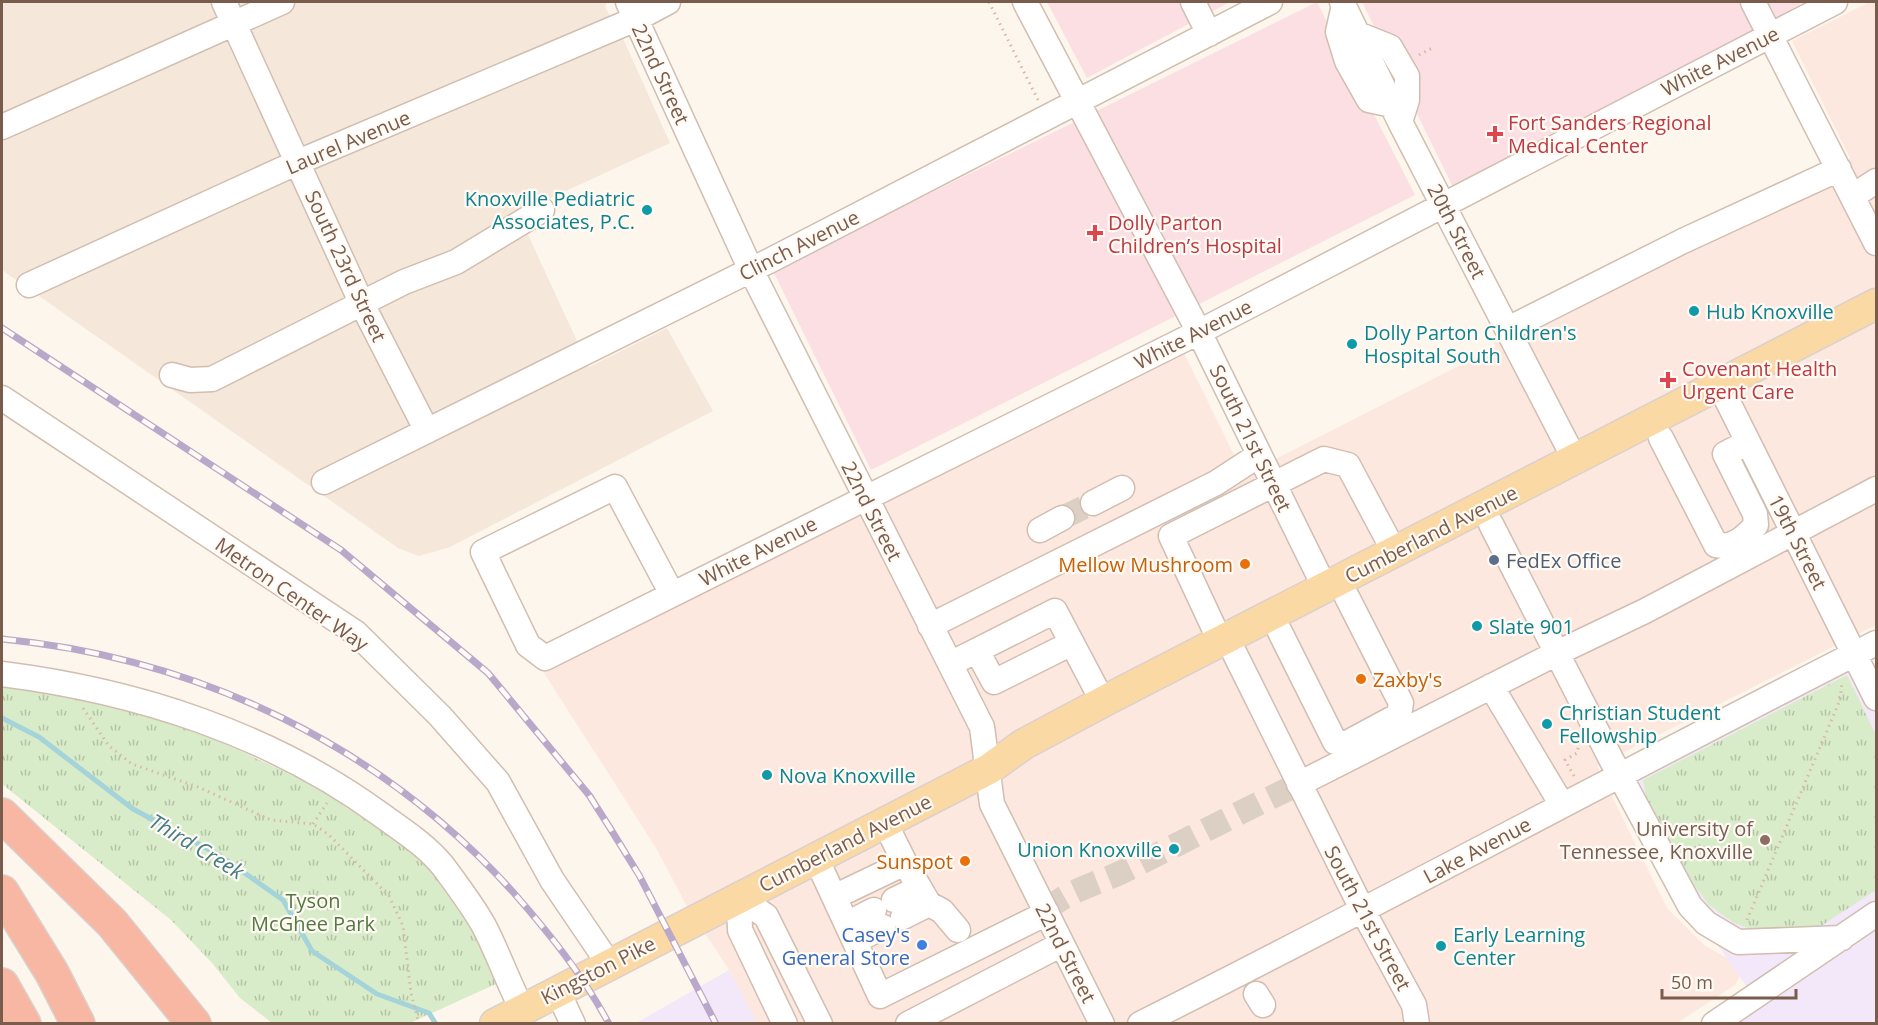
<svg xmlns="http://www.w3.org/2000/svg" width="1878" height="1025" viewBox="0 0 1878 1025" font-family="'Open Sans',sans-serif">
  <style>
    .residential { fill: #f5e8da }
    .commercial { fill: #fde8e0 }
    .education { fill: #f3e8fa }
    .medical { fill: #fbdfe3 }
    .grass { fill: url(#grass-tufts) }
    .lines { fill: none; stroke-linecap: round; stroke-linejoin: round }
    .stream { stroke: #a5d3da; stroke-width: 5 }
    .minor-tunnel { stroke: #dcd0c4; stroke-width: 24; stroke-dasharray: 24 12; stroke-linecap: butt }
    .minor-casing { stroke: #d1beb0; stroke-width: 27 }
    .major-casing { stroke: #dad1cd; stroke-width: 33 }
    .highway-casing { stroke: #dad1cd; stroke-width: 36 }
    .path { stroke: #d9b8a5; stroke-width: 3; stroke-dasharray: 1.5 4.5; stroke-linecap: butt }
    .minor { stroke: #fff; stroke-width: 24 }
    .major { stroke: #fbd9a5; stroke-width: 30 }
    .highway { stroke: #f7b7a3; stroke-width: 33 }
    .rail-casing { stroke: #b9a8c9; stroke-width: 7 }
    .rail { stroke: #fffaf3; stroke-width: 4.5; stroke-dasharray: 14; stroke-linecap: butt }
    .health-dot { fill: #e0444e; stroke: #fffaf3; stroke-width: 2 }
    .culture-dot { fill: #0f9aa8; stroke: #fffaf3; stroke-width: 2 }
    .service-dot { fill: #5c6f8a; stroke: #fffaf3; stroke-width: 2 }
    .food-dot { fill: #e8710a; stroke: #fffaf3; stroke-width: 2 }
    .education-dot { fill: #8d6e63; stroke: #fffaf3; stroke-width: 2 }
    .shop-dot { fill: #3f7fe0; stroke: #fffaf3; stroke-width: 2 }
    .labels { text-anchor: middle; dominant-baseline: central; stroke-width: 4.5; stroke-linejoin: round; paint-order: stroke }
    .street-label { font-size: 20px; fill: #7a5c4d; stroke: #fffaf3 }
    .health-label { font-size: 20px; fill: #be3a42; stroke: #fffaf3; text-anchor: start }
    .culture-label { font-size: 20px; fill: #0d838f; stroke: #fffaf3; text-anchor: start }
    .service-label { font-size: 20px; fill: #4e5e75; stroke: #fffaf3; text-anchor: start }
    .food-label { font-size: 20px; fill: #c56008; stroke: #fffaf3; text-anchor: end }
    .education-label { font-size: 20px; fill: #785e54; stroke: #fffaf3; text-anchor: end }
    .park-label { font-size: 20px; fill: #537a41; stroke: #fffaf3 }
    .shop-label { font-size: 20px; fill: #366cbe; stroke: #fffaf3; text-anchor: end }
    .water-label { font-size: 21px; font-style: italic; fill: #437c86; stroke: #fffaf3 }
  </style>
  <defs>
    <pattern id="grass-tufts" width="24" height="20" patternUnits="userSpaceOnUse" patternTransform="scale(1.5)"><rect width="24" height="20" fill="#d8ecc9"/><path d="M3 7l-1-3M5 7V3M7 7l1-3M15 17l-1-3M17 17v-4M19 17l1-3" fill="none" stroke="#b4c2a5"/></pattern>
  </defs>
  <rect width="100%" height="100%" fill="#fdf6ec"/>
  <path class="residential" d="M2,2H607L605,7L621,34L670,143L518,213L589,367L667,328L713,411L450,547L419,556L398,548L2,270Z"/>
  <path class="commercial" d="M1870,2H1876V625L1597,766L1667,908L1704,945L1736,963L1739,968V978L1735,985L1677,1023H757L729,970L684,901L656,848L544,673L1184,353L1236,459L1248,473L1496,347L1492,339L1839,169L1850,158L1792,41Z"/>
  <path class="education" d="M1854,654L1876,672V1023H1714L1754,997L1690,906L1619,774Z
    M729,970L757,1023H636Z"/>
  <path class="medical" d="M1047,2H1230L1087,78Z
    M1317,2L1415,195L871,470L773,271Z
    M1362,2H1803L1745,39L1455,191Z"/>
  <path class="grass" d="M1847,675L1876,735V890L1815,930L1755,931L1734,923L1709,905L1680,866L1648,808L1643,780Z
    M2,678L150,715L210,737L346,800L418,849L469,915L496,984L410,1023H272L240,998L212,963L171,920L2,784Z"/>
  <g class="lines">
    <path class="stream" d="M2,718L39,737L133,809L219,855L283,900L312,951L377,994L429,1013L436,1024"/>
    <path class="minor-tunnel" d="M1062,518L1093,503
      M1045,911C1067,891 1096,884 1122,872C1181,843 1240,812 1299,784"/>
    <defs>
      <path id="minor" d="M224,2L361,302L427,431
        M628,2L751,270L982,727L992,804L1102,1024
        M1025,2L1199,332L1325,588
        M1193,2L1209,34
        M1342,2L1400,122L1575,460
        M1753,2L1876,243
        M1344,5L1338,32L1347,61L1369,100L1392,105
        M1360,35L1390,47L1407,76V100L1400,122
        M2,127L282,2
        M1853,196L1876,181
        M29,285L296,163L636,19L668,2
        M1508,329L1683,241L1839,169
        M172,375L190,380L212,379L404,282L456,262L542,210
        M1720,386L1876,698
        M2,398L356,633L440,716L498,782L552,880L609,964
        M1661,438L1716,545C1733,549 1745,537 1756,525L1755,514L1725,454L1748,442
        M324,482L769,261L1270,2
        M1093,503L1122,488
        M1491,524L1611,759L1690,906L1706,923L1738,942L1842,938
        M1040,530L1062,518
        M672,594L615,487L483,552L528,645L545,658L1199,332L1835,2
        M930,626L1216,483L1259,455
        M1280,632L1335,742L1347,743L1399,715L1401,703L1347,597
        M1220,641L1171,536L1324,459L1348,465L1395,553
        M977,651L994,682L1072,643
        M1235,654L1363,911L1414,1005L1417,1024
        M950,664L1055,611L1103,702
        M2,674C137,691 270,734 380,814C402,830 426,845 443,866C457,885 473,906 484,926C498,953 508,982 522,1009
        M1491,686L1562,805
        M1299,784L1557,653L1645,611L1876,489
        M885,823L905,863
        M816,858L880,996L1047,913
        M834,897L905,863L929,904L942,911L958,930
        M739,898L766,916L820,1024
        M739,898L740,930L785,1024
        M894,900L919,888
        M903,917L929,904
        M847,924L874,910
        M855,941L883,927
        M557,990L573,1024
        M1256,994L1263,1005
        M908,1024L1062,944
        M1140,1024C1387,900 1630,768 1876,643
        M1714,1024L1876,914"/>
      <path id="major" d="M495,1024L989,769L1024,744L1110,698L1876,304"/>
      <path id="highway" d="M2,815L112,923L194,1024
        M2,892L52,973L78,1024
        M2,985L24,1024"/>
    </defs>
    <use href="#minor" class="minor-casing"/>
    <use href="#major" class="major-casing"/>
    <use href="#highway" class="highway-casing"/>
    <path class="path" d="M989,2L1038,100
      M1419,55L1434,47
      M83,708L109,746L132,764L198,787L271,820L313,824L329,835L389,896L403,926L411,993L419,1024
      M1574,776L1565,760L1577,753L1579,744
      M313,824L327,803
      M1747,920L1840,700L1842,682"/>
    <use href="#minor" class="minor"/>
    <use href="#major" class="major"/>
    <use href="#highway" class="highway"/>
    <defs>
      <path id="rail" d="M2,328L341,550L488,673L589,795L610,828L639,875L716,1024
        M2,639C198,658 380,745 513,892C549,933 583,975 609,1024"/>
    </defs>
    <use href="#rail" class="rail-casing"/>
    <use href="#rail" class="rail"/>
  </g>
  <g class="health-dot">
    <path d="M1492 125h6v6h6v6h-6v6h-6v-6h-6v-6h6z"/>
    <path d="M1092 224h6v6h6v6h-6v6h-6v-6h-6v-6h6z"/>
    <path d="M1665 371h6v6h6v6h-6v6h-6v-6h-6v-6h6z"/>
  </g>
  <g class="culture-dot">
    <circle cx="647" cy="210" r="6"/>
    <circle cx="1694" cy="311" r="6"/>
    <circle cx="1352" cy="344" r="6"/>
    <circle cx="1477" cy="626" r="6"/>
    <circle cx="1547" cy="724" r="6"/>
    <circle cx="767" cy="775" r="6"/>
    <circle cx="1174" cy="849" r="6"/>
    <circle cx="1441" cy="946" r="6"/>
  </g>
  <circle class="service-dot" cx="1494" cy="560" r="6"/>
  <g class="food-dot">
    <circle cx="1245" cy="564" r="6"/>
    <circle cx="1361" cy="679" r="6"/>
    <circle cx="965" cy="861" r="6"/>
  </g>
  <circle class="education-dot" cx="1765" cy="840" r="6"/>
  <circle class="shop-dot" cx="922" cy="945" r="6"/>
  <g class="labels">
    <g class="street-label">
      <text transform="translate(1720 61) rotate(-27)">White Avenue</text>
      <text transform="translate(661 74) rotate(65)">22nd Street</text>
      <text transform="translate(348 142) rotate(-23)">Laurel Avenue</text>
      <text transform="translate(1457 231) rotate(63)">20th Street</text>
      <text transform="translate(799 245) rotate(-27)">Clinch Avenue</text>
      <text transform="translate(346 266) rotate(65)">South 23rd Street</text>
      <text transform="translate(1193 334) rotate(-27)">White Avenue</text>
      <text transform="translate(1251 438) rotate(64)">South 21st Street</text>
      <text transform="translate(872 511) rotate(63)">22nd Street</text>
      <text transform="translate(1431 534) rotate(-27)">Cumberland Avenue</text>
      <text transform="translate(1798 542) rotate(63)">19th Street</text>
      <text transform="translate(758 551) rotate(-27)">White Avenue</text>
      <text transform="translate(292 594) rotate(35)">Metron Center Way</text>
      <text transform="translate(845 843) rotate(-27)">Cumberland Avenue</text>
      <text transform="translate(1477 850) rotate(-28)">Lake Avenue</text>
      <text transform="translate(1368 918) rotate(62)">South 21st Street</text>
      <text transform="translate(1066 953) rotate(63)">22nd Street</text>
      <text transform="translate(598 970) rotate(-27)">Kingston Pike</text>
    </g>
    <g class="health-label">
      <text x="1508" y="122">Fort Sanders Regional<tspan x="1508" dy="23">Medical Center</tspan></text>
      <text x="1108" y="222">Dolly Parton<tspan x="1108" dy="23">Children’s Hospital</tspan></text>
      <text x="1682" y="368">Covenant Health<tspan x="1682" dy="23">Urgent Care</tspan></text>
    </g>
    <g class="culture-label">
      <text x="635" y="198" text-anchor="end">Knoxville Pediatric<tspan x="635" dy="23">Associates, P.C.</tspan></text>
      <text x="1706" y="311">Hub Knoxville</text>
      <text x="1364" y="332">Dolly Parton Children's<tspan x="1364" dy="23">Hospital South</tspan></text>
      <text x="1489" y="626">Slate 901</text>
      <text x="1559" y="712">Christian Student<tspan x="1559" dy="23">Fellowship</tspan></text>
      <text x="779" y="775">Nova Knoxville</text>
      <text x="1162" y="849" text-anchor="end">Union Knoxville</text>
      <text x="1453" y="934">Early Learning<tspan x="1453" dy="23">Center</tspan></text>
    </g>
    <g class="service-label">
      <text x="1506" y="560">FedEx Office</text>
    </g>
    <g class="food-label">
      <text x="1233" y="564">Mellow Mushroom</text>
      <text x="1373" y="679" text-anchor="start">Zaxby's</text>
      <text x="953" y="861">Sunspot</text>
    </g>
    <g class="education-label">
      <text x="1753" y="828">University of<tspan x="1753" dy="23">Tennessee, Knoxville</tspan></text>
    </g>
    <g class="park-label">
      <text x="313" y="900">Tyson<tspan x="313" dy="23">McGhee Park</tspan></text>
    </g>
    <g class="shop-label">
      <text x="910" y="934">Casey's<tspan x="910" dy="23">General Store</tspan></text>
    </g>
    <g class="water-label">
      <text transform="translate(197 846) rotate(31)">Third Creek</text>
    </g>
  </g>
  <rect width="1878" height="1025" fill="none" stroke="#7a5c4d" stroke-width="6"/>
  <path d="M1662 989v9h134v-9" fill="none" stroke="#7a5c4d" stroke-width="3"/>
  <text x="1671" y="989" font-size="18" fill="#7a5c4d" stroke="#fffaf3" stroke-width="4.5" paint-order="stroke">50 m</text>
</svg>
